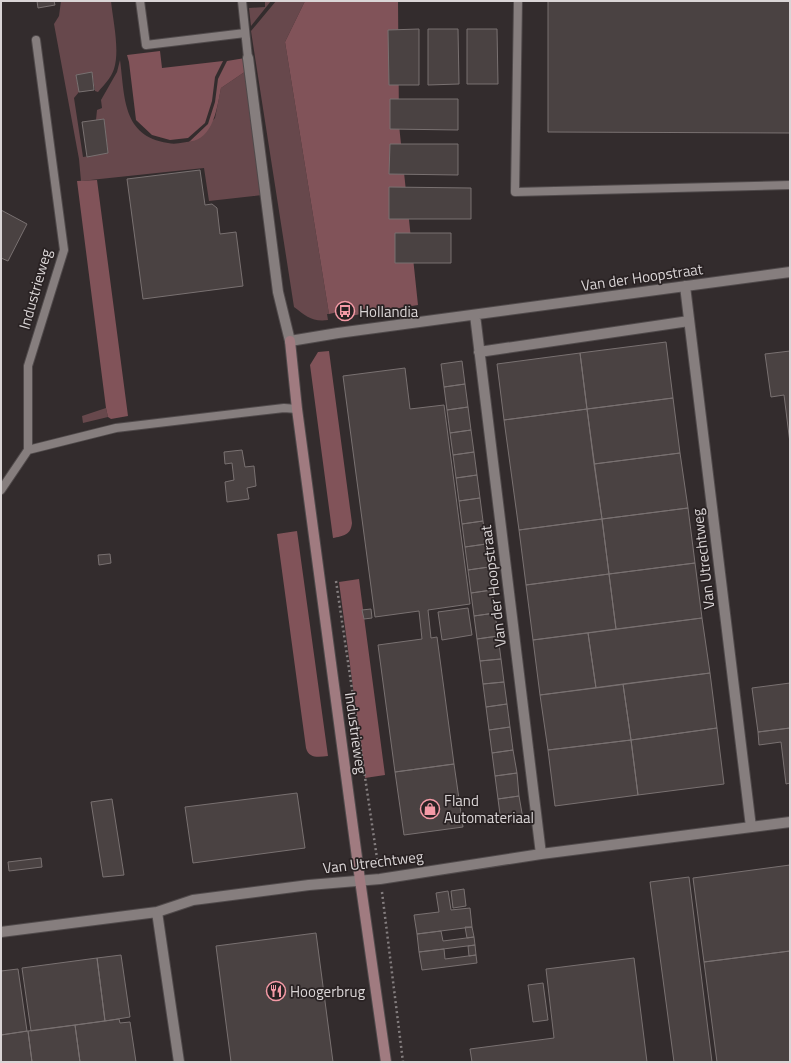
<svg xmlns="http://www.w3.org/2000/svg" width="791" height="1063" viewBox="0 0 791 1063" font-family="'Titillium Web',sans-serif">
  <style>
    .green { fill: #67484c }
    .forest { fill: #815359 }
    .building { fill: #4a4242; stroke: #797171 }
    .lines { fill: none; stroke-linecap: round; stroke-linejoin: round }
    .lane-casing { stroke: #504a4b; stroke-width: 10 }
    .street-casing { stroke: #504a4b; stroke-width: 12 }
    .secondary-casing { stroke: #504a4b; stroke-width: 12 }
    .path { stroke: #847e7f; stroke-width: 2.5; stroke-dasharray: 2 3; stroke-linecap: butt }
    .lane { stroke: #867e7e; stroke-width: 8 }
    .street { stroke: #867e7e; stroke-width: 10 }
    .secondary { stroke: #a07b80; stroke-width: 10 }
    .labels { text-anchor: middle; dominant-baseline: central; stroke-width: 3.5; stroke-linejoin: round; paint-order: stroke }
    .street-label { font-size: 15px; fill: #dad5d6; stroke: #292223 }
    .poi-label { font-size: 15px; fill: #dad5d6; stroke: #292223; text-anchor: start }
  </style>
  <rect width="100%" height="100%" fill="#332c2d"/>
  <path class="green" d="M61,1H111C113,21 120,50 114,69C111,78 104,85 98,92L95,91L92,73L76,75L79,92L74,98L83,157L108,153L104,119L96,120L97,110L102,108L101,100L117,72L120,60C125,97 122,136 168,143C176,145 185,142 193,141L215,118L221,88L246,71L262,195L209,201L204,168L81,181L79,159L54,24L59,16Z
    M265,1H271L251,26L249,8L265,7Z
    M276,1H305L285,42L329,314H327L328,320C312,322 306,316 294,307L255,57L251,31Z
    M106,408L108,417L83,423L82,416Z"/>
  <path class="forest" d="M305,1H398L399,125L418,305L343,317L342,311L329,314L285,42Z
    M160,51L162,68L223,61L215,77L212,101L205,123L188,138L170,140L152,135L136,120L129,62L127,55Z
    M245,58L246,71L221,88C217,107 214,139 189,142L208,124L215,102L218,79L227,61Z
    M97,180L128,416L111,419L108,417L106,408L77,181Z
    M329,351L352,523C351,535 343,536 333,538L310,365L318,352Z
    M297,531L328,756C319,757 309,759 306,748L277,534Z
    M359,579L385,775L365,778L339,582Z"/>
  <path class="building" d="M37,1H54L55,5L38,8Z
    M548,1H790V133L548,132Z
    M419,29V85H389L388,30Z
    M428,29H458L459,84L428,85Z
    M467,29H497L498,84H467Z
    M92,72L94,90L79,92L76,75Z
    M390,99H458V130L390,129Z
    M104,119L108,153L87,157L82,122Z
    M390,144H458V175L389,174Z
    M200,170L205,205L212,204L217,208L220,234L236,232L243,286L143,299L127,179Z
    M389,187L471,188V219H389Z
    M1,210L27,224L8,261L1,258Z
    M395,233H451V263H395Z
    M666,342L673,398L587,409L580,353Z
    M790,351V443L784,395L771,397L765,354Z
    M580,353L587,409L504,420L497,364Z
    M462,361L465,384L444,387L441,364Z
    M405,368L410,409L444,405L470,604L428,610L431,638L437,637L454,764L395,772L378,645L422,639L419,611L375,617L343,376Z
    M465,384L468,407L447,410L444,387Z
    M673,398L680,453L594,464L587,409Z
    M468,407L471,430L450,433L447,410Z
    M587,409L602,519L519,530L504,420Z
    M471,430L474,452L453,455L450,433Z
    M242,450L245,467L254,466L256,486L247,488L249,499L227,502L225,482L234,480L232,463L225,464L224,452Z
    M474,452L477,475L456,478L453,455Z
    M680,453L688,508L602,519L594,464Z
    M477,475L480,498L459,501L456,478Z
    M480,498L483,521L462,524L459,501Z
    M688,508L695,563L609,574L602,519Z
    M602,519L609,574L526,585L519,530Z
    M483,521L486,544L465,547L462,524Z
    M486,544L489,567L468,570L465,547Z
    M110,554L111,563L99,565L98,555Z
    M695,563L702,618L616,629L609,574Z
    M489,567L492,590L471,593L468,570Z
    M609,574L616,629L533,640L526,585Z
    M492,590L495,613L474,616L471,593Z
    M468,608L472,635L442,640L438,612Z
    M371,609L372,618L364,619L362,610Z
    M495,613L498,636L477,639L474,616Z
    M702,618L710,673L596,688L588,633Z
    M588,633L596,688L540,695L533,640Z
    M498,636L501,659L480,661L477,639Z
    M501,659L504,682L483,684L480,661Z
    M710,673L717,728L631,740L623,684Z
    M504,682L507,704L486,707L483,684Z
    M790,683V728L758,732L752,688Z
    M623,684L631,740L548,750L540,695Z
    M507,704L510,727L489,730L486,707Z
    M510,727L513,750L492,753L489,730Z
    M717,728L724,784L638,795L631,740Z
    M790,728V783L786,784L781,742L759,745L758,732Z
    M631,740L638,795L555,806L548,750Z
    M513,750L517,773L495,776L492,753Z
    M454,764L463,827L404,835L395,772Z
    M517,773L519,796L498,799L495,776Z
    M297,793L305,848L193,863L185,807Z
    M519,796L523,819L501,822L498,799Z
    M112,799L124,875L103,877L91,802Z
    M41,858L42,867L9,871L8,862Z
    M790,865V951L704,962L693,878Z
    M689,877L712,1062H674L650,882Z
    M464,889L466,906L453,908L451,891Z
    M448,891L451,910L470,908L472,927L417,934L414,915L439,912L436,893Z
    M465,927H472L474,937L467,938Z
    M441,931L443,941L474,937L475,945L419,952L417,934Z
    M316,933L333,1062H231L216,946Z
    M475,945L476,955L469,956L468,946Z
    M444,949L445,959L476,955L477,963L422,970L419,952Z
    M790,951V1062H717L704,962Z
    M121,955L130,1017L105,1021L97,958Z
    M97,958L105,1021L31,1031L22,968Z
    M634,958L647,1062H472L470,1049L554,1038L546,969Z
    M18,969L27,1031L1,1035V971Z
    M543,983L548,1020L533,1022L528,985Z
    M119,1019L120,1023L130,1022L136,1062H80L75,1025Z
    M75,1025L80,1062H32L28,1031Z
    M28,1031L32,1062H1V1035Z"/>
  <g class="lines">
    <defs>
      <path id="lane" d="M140,1L146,45L245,33
        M242,1L248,58
        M518,1L515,192L790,185
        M28,450L116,428L284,408L297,409
        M1,490L28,450V366L64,250L36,40"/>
      <path id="street" d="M248,58L278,292L290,341L338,333L790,272
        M685,286L751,827
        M475,315L541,854
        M479,352L689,321
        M157,912L179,1062
        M1,932L157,912L193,900L309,885L380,879L541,854L790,822"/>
      <path id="secondary" d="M290,341L297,409L360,880L386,1062"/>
    </defs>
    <use href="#lane" class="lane-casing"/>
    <use href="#street" class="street-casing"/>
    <use href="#secondary" class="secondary-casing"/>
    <path class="path" d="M336,581L378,865
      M382,892L403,1062"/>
    <use href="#lane" class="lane"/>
    <use href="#street" class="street"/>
    <use href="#secondary" class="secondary"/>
  </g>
  <defs>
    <symbol id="bus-ring" viewBox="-11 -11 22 22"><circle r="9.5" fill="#292223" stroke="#f49aa6" stroke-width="1.5"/><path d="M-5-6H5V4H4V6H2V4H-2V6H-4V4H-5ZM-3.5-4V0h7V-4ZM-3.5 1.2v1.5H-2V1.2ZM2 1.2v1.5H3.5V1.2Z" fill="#f49aa6"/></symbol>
    <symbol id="shop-ring" viewBox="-11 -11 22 22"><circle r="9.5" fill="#292223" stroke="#f49aa6" stroke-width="1.5"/><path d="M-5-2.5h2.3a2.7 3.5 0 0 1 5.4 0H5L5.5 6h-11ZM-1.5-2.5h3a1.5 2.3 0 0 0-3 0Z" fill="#f49aa6"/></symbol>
    <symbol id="restaurant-ring" viewBox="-11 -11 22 22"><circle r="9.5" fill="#292223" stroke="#f49aa6" stroke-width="1.5"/><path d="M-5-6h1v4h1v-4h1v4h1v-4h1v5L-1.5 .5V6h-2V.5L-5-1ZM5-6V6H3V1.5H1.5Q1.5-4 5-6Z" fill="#f49aa6"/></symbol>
  </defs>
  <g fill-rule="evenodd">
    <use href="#bus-ring" x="334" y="300" width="22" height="22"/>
    <use href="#shop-ring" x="419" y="798" width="22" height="22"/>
    <use href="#restaurant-ring" x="265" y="980" width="22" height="22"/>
  </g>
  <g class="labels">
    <g class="street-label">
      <text transform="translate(642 277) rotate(-8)">Van der Hoopstraat</text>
      <text transform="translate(35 289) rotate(-74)">Industrieweg</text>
      <text transform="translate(703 559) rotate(-97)">Van Utrechtweg</text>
      <text transform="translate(493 586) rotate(-97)">Van der Hoopstraat</text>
      <text transform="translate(356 733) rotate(82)">Industrieweg</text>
      <text transform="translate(373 862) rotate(-7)">Van Utrechtweg</text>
    </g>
    <g class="poi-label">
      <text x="359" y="311">Hollandia</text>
      <text x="444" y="800">Fland<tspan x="444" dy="17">Automateriaal</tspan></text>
      <text x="290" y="991">Hoogerbrug</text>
    </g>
  </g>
  <rect width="791" height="1063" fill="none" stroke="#dad5d6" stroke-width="4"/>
</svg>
